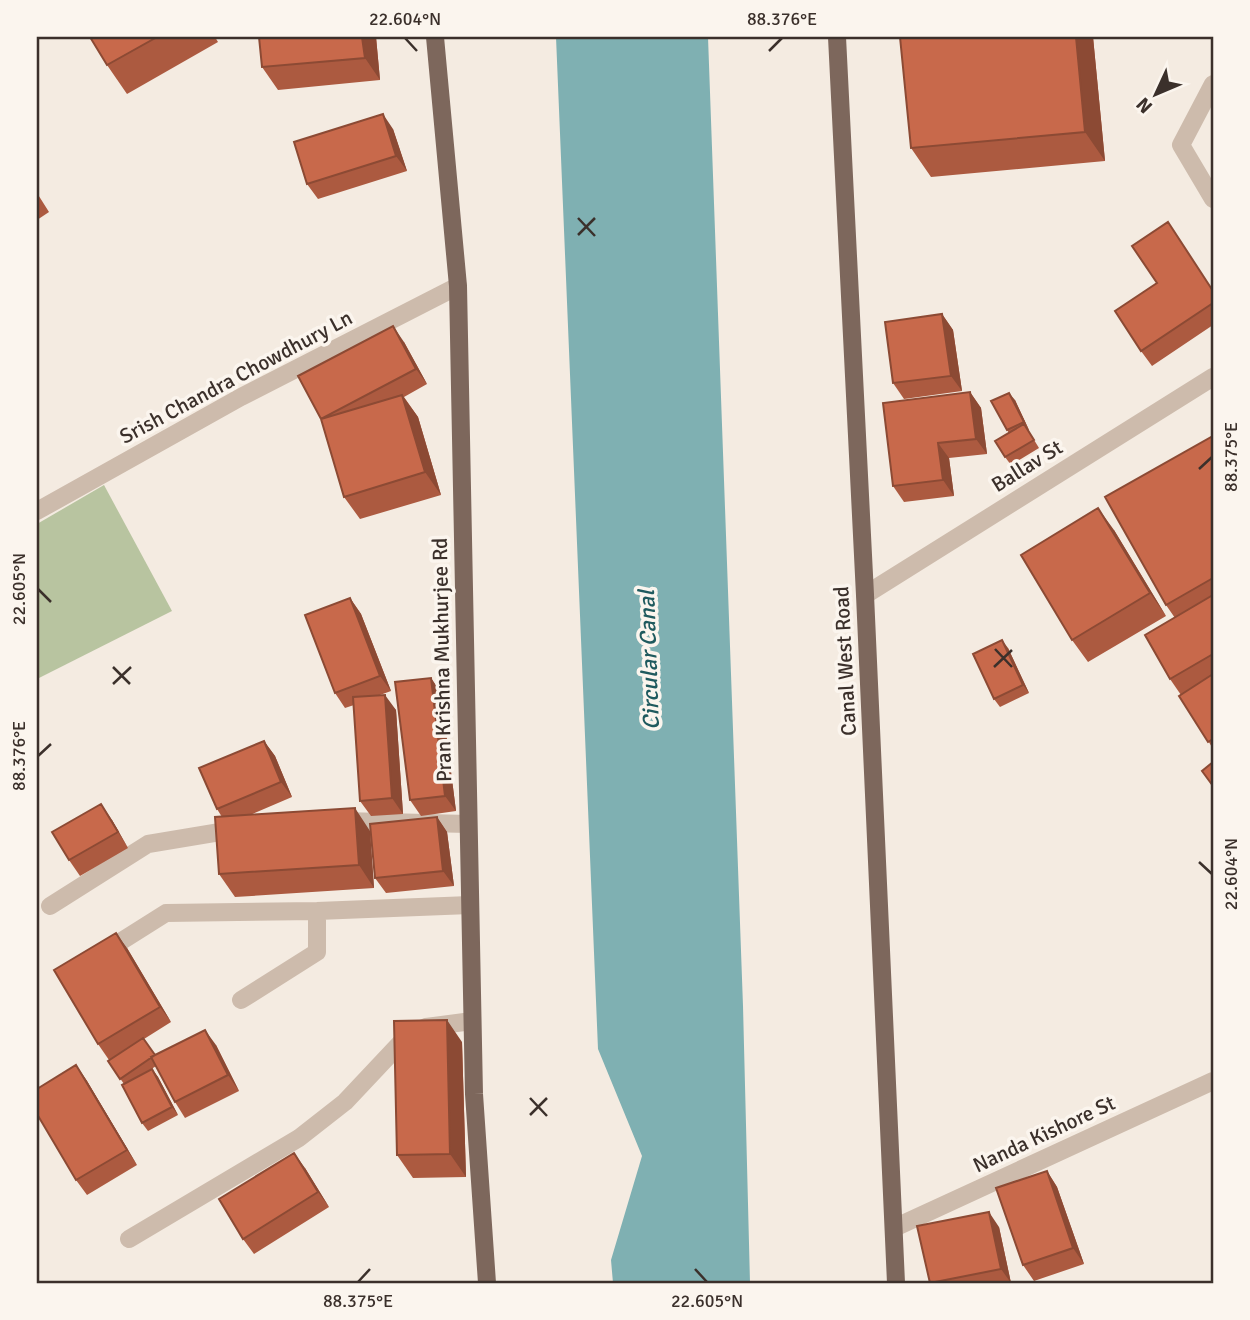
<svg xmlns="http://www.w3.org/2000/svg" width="1250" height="1320" viewBox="0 0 1250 1320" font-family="Signika,sans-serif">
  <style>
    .green { fill: #b8c4a0 }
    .water { fill: #7fb0b2 }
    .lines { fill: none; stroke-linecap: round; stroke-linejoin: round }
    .minor { stroke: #cdbbac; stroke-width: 18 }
    .major { stroke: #7d675c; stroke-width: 18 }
    .wall { fill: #ac5a40 }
    .shaded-wall { fill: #8c4a34 }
    .building { fill: #c8694b; stroke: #8c4a34; stroke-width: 2 }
    .ticks { fill: none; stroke: #3b302b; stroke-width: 2.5 }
    .labels { text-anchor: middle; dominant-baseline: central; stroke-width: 7; stroke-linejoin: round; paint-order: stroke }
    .street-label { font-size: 21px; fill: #3b302b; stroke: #fbf5ee }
    .water-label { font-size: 23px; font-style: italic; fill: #1f5a5e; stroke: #fbf5ee }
    .neatline { fill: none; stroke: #3b302b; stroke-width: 2.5 }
    .ticks-label { font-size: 18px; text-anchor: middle; fill: #3b302b }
  </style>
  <rect width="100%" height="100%" fill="#f4ebe1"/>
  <path class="green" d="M104,485L172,611L37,679V524Z"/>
  <path class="water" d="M556,37H708L743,1006L750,1283H613L611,1260L642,1156L598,1049Z"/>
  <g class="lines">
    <path class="minor" d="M1213,84L1181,145L1213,199
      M37,511L241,397L458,286
      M865,595L1213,377
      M342,821L468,824
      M50,906L148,844L238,829
      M101,954L166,913L317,911L470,905
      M241,1000L317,952V911
      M894,1228L1213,1081
      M129,1239L299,1138L345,1102L409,1034L426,1027L472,1021"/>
    <path class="major" d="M435,37L458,286L474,1094L487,1283
      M837,37L865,595L896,1283"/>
  </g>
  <path class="wall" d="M90,37H215L218,42L127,94L107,65Z
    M259,37H376L380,80L278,90L262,67Z
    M1093,37L1105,161L931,177L911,148Z
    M393,129L407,171L318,199L307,184Z
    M37,193L49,212L37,220Z
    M1157,283L1213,290V325L1152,366L1141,351Z
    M942,314L953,330L962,391L904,399L893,383Z
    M404,342L427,384L404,397L418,417L441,495L360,519L344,497L321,419Z
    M970,392L981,408L987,454L949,458L954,496L904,502L893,486Z
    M1015,400L1029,430H1028L1039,448L1011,465L1005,457L1009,433L1007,430Z
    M1213,436V749L1181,695L1170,679L1175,618L1166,605Z
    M1114,530L1166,616L1088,662L1072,640Z
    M350,598L361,614L391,691L380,695L396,710L403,814L371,816L360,801L354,705L345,708L335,693Z
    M1008,648L1029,693L1000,707L994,699Z
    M431,678L441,693L456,811L421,816L410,800Z
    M264,741L275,756L292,797L250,815L370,831L437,817L447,832L454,886L386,893L375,878L370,831L374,888L235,897L219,874L222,817L217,809Z
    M112,820L128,848L80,876L69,860Z
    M127,948L171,1022L144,1039L155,1055L216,1045L239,1091L185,1118L175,1102L156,1066L150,1070L152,1069L158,1077L178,1115L148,1131L142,1123L124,1084L108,1061L109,1060L98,1044Z
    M462,1042L466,1177L413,1178L397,1155Z
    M76,1065L87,1081L137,1165L87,1195L76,1180Z
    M305,1168L329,1207L254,1254L243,1239Z
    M1047,1171L1057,1187L1084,1264L1034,1281L1023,1265Z
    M999,1227L1011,1283H930Z"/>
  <path class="shaded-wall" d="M362,37H376L380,80L365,58Z
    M1076,37H1093L1105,161L1085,132Z
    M383,114L393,129L407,171L396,156Z
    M942,314L953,330L962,391L951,376Z
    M393,326L404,342L427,384L416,369Z
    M970,392L981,408L987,454L976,439Z
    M1009,393L1015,400L1029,430L1024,422Z
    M402,395L418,417L441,495L425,472Z
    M938,443L949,458L954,496L943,480Z
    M1098,508L1114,530L1166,616L1150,593Z
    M350,598L361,614L391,691L380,676Z
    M1002,640L1008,648L1029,693L1023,685Z
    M431,678L441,693L456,811L445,796Z
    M385,695L396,710L403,814L392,798Z
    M264,741L275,756L292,797L281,782Z
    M101,804L112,820L128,848L118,832Z
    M355,808L370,831L374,888L359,865Z
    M437,817L447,832L454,886L443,871Z
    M116,933L127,948L171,1022L160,1007Z
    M447,1020L462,1042L466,1177L450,1154Z
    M205,1030L216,1045L239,1091L228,1075Z
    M76,1065L87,1081L137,1165L127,1150Z
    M152,1069L158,1077L178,1115L172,1107Z
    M294,1153L305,1168L329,1207L318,1192Z
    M1047,1171L1057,1187L1084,1264L1073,1248Z
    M989,1212L999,1227L1011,1283L1001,1269Z"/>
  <path class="building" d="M90,37H157L107,65Z
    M259,37H362L365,58L262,67Z
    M900,37H1076L1085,132L911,148Z
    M383,114L396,156L307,184L294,142Z
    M1168,222L1213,291V303L1141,351L1115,311L1157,283L1132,246Z
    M942,314L951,376L893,383L885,322Z
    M393,326L416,369L321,419L298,376Z
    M970,392L976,439L938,443L943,480L893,486L883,403Z
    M1009,393L1024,422L1007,430L991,401Z
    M402,395L425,472L344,497L321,419Z
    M1024,424L1034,440L1005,457L995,441Z
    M1213,436V578L1166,605L1105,497Z
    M1098,508L1150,593L1072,640L1021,555Z
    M1213,595V654L1170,679L1145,635Z
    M350,598L380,676L335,693L305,615Z
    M1002,640L1023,685L994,699L973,654Z
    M1213,674V739L1208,742L1179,696Z
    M431,678L445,796L410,800L395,682Z
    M385,695L392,798L360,801L353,697Z
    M264,741L281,782L217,809L199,768Z
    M1213,762V786L1202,771Z
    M101,804L118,832L69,860L52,832Z
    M355,808L359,865L219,874L215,817Z
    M437,817L443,871L375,878L370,824Z
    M116,933L160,1007L98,1044L54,970Z
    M447,1020L450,1154L397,1155L394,1021Z
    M205,1030L228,1075L175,1102L151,1057Z
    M143,1038L155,1055L120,1079L108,1061Z
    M76,1065L127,1150L76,1180L37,1114V1089Z
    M152,1069L172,1107L142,1123L122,1085Z
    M294,1153L318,1192L243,1239L219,1199Z
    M1047,1171L1073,1248L1023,1265L996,1188Z
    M989,1212L1001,1269L930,1283L917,1226Z"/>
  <path class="ticks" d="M405,38L417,51M769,51L782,38M578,218L595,236M578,235L595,218M1199,469L1212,457M38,589L51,602M995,649L1012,667M113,667L130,684M994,667L1012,650M113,684L131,667M38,756L51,744M1199,862L1212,874M530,1098L547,1116M530,1115L547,1098M695,1269L707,1282M358,1282L370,1269"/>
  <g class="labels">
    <g class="street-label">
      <text transform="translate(236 377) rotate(-28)">Srish Chandra Chowdhury Ln</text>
      <text transform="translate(1027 466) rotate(-32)">Ballav St</text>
      <text transform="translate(442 660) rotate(-91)">Pran Krishna Mukhurjee Rd</text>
      <text transform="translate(845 661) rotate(-93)">Canal West Road</text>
      <text transform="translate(1044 1134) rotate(-25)">Nanda Kishore St</text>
    </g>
    <g class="water-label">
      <text transform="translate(649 660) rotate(-92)">Circular Canal</text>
    </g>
  </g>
  <rect width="1250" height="1320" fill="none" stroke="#fbf5ee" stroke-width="77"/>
  <g transform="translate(1156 94) rotate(226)" stroke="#fbf5ee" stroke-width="5" paint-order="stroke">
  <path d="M0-5L12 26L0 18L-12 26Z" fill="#3b302b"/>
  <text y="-10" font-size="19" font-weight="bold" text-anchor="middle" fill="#3b302b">N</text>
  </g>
  <rect x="38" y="38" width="1174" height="1244" class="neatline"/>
  <g class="ticks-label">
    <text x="405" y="25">22.604°N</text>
    <text x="782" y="25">88.376°E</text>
    <text transform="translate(1231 457) rotate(-90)" y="6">88.375°E</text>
    <text transform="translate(19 589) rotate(-90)" y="6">22.605°N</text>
    <text transform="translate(19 756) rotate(-90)" y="6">88.376°E</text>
    <text transform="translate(1231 874) rotate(-90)" y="6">22.604°N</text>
    <text x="358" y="1307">88.375°E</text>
    <text x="707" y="1307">22.605°N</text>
  </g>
</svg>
